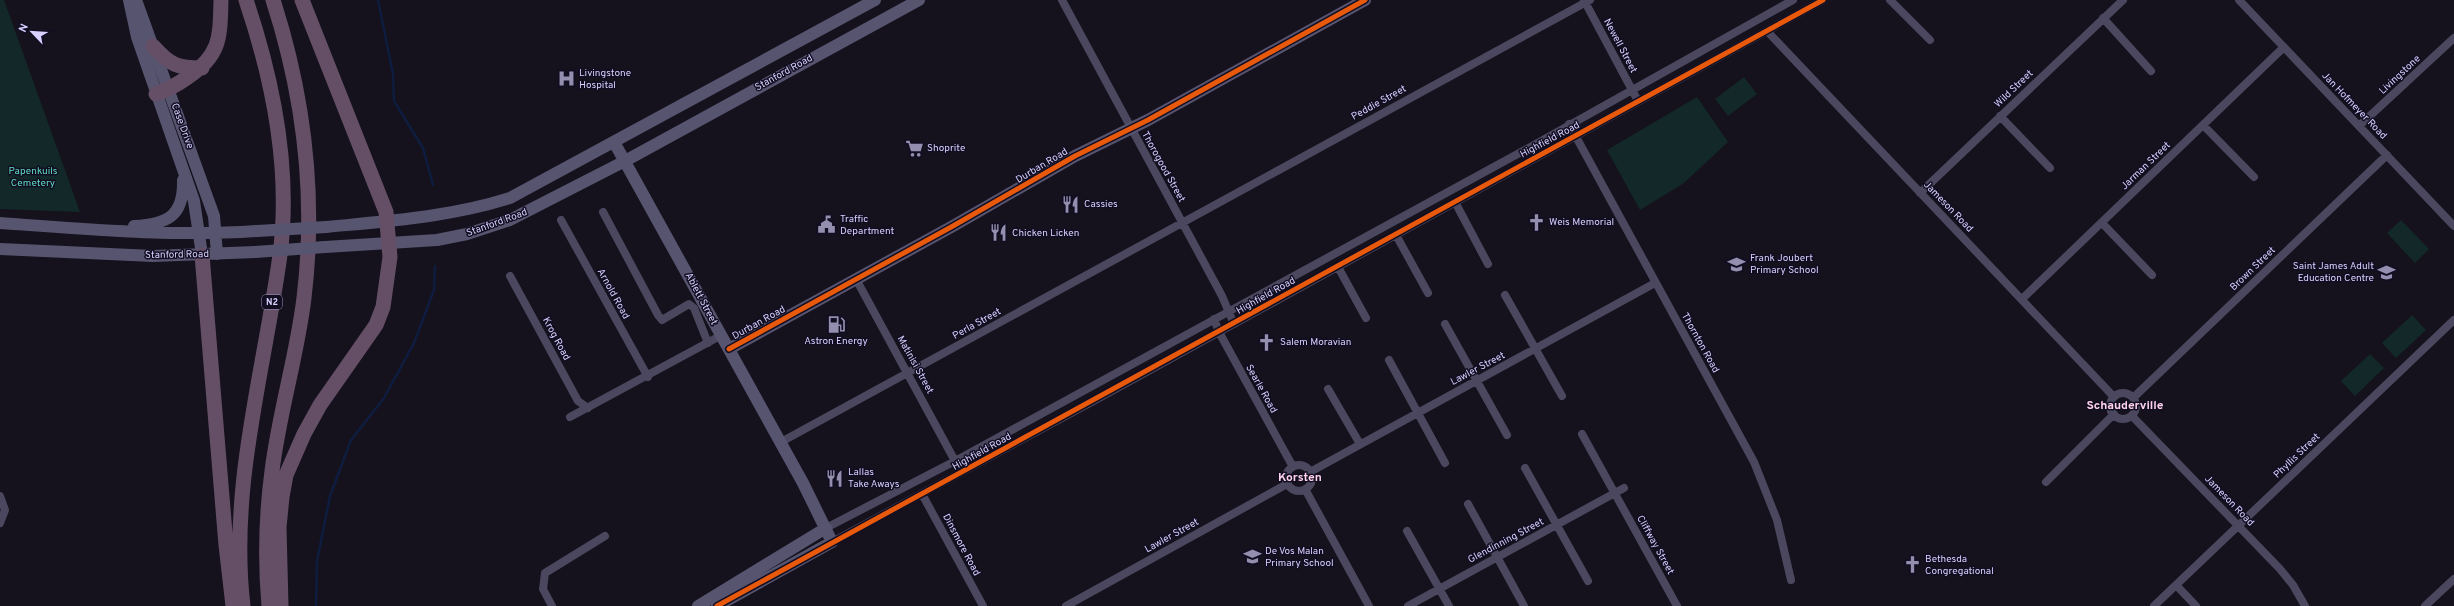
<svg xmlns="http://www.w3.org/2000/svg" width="2454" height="606" viewBox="0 0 2454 606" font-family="Overpass,sans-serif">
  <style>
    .green { fill: #122829 }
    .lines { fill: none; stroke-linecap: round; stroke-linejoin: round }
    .stream { stroke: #0e1d3f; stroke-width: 2.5 }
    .street { stroke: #4a475e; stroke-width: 8 }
    .secondary { stroke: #575470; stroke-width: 12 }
    .highway { stroke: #654f66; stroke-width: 15 }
    .secondary-bridge { stroke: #575470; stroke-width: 12 }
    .cycleway-casing { stroke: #120e22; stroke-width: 8 }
    .cycleway { stroke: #e8590c; stroke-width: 5 }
    .labels { text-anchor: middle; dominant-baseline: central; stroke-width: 3; stroke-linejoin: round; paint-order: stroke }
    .shield { fill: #120e22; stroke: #9d96bc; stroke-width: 1 }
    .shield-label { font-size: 9px; font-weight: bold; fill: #d8d0fe }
    .street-label { font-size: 10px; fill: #d8d0fe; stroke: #120e22 }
    .poi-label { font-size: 10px; fill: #d8d0fe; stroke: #120e22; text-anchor: start }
    .park-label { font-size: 10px; fill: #5edcc3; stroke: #120e22 }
    .quarter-label { font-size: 12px; font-weight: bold; fill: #fed2eb; stroke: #120e22 }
  </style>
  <rect width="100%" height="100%" fill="#15121d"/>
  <path class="green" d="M0,0H4L80,212L0,209Z
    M1744,77L1757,94L1728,116L1715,99Z
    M1697,97L1728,142L1684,183L1640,210L1607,150Z
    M2401,220L2429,249L2415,263L2387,233Z
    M2412,315L2426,330L2396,358L2382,343Z
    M2370,354L2384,368L2355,396L2341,381Z"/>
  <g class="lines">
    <path class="stream" d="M378,0L393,74L394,101L423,148L433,185
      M316,606L317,561L330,496L351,440L384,398L414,343L434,290L435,266"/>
    <path class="street" d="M1062,0L1222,296L1234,324
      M1584,0L1638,101
      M1890,0L1930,40
      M2239,0L2454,226
      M2103,18L2151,71
      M1767,31L2114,397
      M2000,116L2050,168
      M1569,124L1754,462L1777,520L1791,580
      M2203,125L2254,177
      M2359,126L2454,38
      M1920,193L2123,0
      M1455,202L1488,264
      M603,212L658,315L662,320L689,304L694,308L708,343
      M561,220L648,377
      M2102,223L2152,275
      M1396,235L1428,293
      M1338,267L1366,318
      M510,276L578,401L588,408
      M856,279L955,461
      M1505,295L1562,396
      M2022,299L2284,47
      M1214,319L1219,332L1293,467
      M1445,324L1507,435
      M1389,360L1445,463
      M1328,389L1360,444
      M2110 406a13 13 0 1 1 26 0a13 13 0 1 1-26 0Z
      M2133,398L2387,155
      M2132,416L2280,569L2293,585L2305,606
      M570,417L720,336
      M1582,434L1677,606
      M781,442L1590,0
      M1286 478a13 13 0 1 1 26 0a13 13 0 1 1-26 0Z
      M1525,468L1588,581
      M1310,472L1655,283
      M2046,482L2114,414
      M1305,489L1369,606
      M922,494L983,606
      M0,496L5,510L0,523
      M1468,504L1524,606
      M826,528L955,461L1534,145L1793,0
      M1407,531L1449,606
      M832,542L1101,397L1823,0
      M2176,585L2196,606
      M552,606L543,589L545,573L605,536
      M1066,606L1287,484
      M1408,606L1624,488
      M2154,606L2454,320
      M2425,606L2454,579"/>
    <path class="secondary" d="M129,0L137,37L194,201L202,255
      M136,0L214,216L217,254
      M614,142L803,483L832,542L717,606
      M0,223C86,229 171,237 257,231
      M134,226C168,224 184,216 183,180
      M326,227C389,221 450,217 510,198L875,0
      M325,247L437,240L467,234L510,220L625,161L919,0
      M0,249L153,256L255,252
      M729,349L953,226L1075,156L1148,120L1365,0
      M698,606L826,528"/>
    <path class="highway" d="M153,46C170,65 177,68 202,68
      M156,94C168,90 178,84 188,77C221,55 220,37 221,0
      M202,255L226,545L233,606
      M243,606C229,487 264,372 280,255C291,170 273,80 246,0
      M269,606C265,561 266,516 272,471C279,413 297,356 304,298C316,198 304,96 273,0
      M281,606L279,527L282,497L286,475L304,434L320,405L376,325L383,307L390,257L386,212L302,0"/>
    <path class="secondary-bridge" d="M257,231L326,227
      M255,252L325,247"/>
    <defs>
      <path id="cycleway" d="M729,349L953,226L1075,156L1148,120L1365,0
        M717,606L1823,0"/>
    </defs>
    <use href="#cycleway" class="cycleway-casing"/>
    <use href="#cycleway" class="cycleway"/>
  </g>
  <defs>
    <symbol id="hospital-bare" viewBox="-9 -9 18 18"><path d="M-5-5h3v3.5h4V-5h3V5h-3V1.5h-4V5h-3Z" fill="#948eaf" stroke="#120e22" stroke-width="2.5" paint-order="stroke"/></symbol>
    <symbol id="supermarket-bare" viewBox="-9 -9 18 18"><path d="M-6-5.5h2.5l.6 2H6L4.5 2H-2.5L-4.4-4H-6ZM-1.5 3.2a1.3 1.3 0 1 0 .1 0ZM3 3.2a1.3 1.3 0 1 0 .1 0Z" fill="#948eaf" stroke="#120e22" stroke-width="2.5" paint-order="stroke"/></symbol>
    <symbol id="restaurant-bare" viewBox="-9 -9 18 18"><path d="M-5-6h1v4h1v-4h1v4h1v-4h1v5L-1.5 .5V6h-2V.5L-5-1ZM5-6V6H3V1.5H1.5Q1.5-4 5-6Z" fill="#948eaf" stroke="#120e22" stroke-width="2.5" paint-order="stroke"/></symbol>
    <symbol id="church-bare" viewBox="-9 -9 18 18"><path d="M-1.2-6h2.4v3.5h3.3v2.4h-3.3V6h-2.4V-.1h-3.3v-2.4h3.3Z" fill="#948eaf" stroke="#120e22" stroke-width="2.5" paint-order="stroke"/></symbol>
    <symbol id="civic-bare" viewBox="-9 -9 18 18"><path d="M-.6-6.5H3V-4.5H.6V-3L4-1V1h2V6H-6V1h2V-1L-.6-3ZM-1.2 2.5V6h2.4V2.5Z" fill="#948eaf" stroke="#120e22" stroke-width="2.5" paint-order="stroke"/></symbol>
    <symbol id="school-bare" viewBox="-9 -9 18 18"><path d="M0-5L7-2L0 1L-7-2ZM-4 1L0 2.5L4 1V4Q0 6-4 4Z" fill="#948eaf" stroke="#120e22" stroke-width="2.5" paint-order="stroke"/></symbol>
    <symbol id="university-bare" viewBox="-9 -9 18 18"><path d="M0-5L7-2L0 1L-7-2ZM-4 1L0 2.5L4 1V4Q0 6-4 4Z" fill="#948eaf" stroke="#120e22" stroke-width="2.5" paint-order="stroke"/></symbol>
    <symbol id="fuel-bare" viewBox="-9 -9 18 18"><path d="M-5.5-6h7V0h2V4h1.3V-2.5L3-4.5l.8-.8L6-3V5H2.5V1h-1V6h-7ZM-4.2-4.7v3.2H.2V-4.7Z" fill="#948eaf" stroke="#120e22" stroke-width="2.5" paint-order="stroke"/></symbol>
  </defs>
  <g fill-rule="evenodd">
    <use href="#hospital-bare" x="554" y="66" width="25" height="25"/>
    <use href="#supermarket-bare" x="902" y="136" width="25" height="25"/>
    <use href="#restaurant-bare" x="1058" y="192" width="25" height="25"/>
    <use href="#church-bare" x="1524" y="210" width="25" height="25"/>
    <use href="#civic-bare" x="814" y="212" width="25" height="25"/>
    <use href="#restaurant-bare" x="986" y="220" width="25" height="25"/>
    <use href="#school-bare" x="1724" y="252" width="25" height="25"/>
    <use href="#university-bare" x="2374" y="260" width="25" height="25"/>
    <use href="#fuel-bare" x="824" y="312" width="25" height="25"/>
    <use href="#church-bare" x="1254" y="330" width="25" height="25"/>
    <use href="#restaurant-bare" x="822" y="466" width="25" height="25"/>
    <use href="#school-bare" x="1240" y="544" width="25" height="25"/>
    <use href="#church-bare" x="1900" y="552" width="25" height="25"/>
  </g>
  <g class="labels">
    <rect class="shield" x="262" y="295" width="20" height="14" rx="3"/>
    <g class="shield-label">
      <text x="272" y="302">N2</text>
    </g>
    <g class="street-label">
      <text transform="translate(1620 46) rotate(62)">Newell Street</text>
      <text transform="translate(784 73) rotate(-29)">Stanford Road</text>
      <text transform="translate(2400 75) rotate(-43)">Livingstone</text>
      <text transform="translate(2014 89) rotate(-44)">Wild Street</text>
      <text transform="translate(1379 103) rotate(-29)">Peddie Street</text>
      <text transform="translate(2354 106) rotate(46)">Jan Hofmeyer Road</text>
      <text transform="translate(182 126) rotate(70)">Case Drive</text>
      <text transform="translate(1550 140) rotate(-28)">Highfield Road</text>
      <text transform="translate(1042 166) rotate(-31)">Durban Road</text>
      <text transform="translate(2146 166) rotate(-44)">Jarman Street</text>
      <text transform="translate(1163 167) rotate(61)">Thorogood Street</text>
      <text transform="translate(1948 207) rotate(46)">Jameson Road</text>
      <text transform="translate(497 223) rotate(-20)">Stanford Road</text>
      <text transform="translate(177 255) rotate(-1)">Stanford Road</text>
      <text transform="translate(2253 269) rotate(-44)">Brown Street</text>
      <text transform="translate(613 294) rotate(61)">Arnold Road</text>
      <text transform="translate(1266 296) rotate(-29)">Highfield Road</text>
      <text transform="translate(701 299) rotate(62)">Ablett Street</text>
      <text transform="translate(759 323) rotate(-29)">Durban Road</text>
      <text transform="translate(977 324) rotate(-29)">Perla Street</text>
      <text transform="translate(556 339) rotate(62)">Krog Road</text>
      <text transform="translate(1700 343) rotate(61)">Thornton Road</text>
      <text transform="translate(915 365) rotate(61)">Matinisi Street</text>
      <text transform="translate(1478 369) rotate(-28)">Lawler Street</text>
      <text transform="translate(1261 389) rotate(61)">Searle Road</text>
      <text transform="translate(982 452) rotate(-29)">Highfield Road</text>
      <text transform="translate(2297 456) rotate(-44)">Phyllis Street</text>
      <text transform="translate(2229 501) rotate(46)">Jameson Road</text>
      <text transform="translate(1172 536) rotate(-29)">Lawler Street</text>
      <text transform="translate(1506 541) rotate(-28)">Glendinning Street</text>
      <text transform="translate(961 545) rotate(62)">Dinsmore Road</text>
      <text transform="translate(1655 545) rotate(61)">Cliffway Street</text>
    </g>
    <g class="poi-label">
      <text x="579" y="73">Livingstone<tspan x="579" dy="12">Hospital</tspan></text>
      <text x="927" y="148">Shoprite</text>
      <text x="1084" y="204">Cassies</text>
      <text x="840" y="219">Traffic<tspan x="840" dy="12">Department</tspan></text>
      <text x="1549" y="222">Weis Memorial</text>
      <text x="1012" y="233">Chicken Licken</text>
      <text x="1750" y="258">Frank Joubert<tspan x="1750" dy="12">Primary School</tspan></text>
      <text x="2374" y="266" text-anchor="end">Saint James Adult<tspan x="2374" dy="12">Education Centre</tspan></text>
      <text x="836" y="341" text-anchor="middle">Astron Energy</text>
      <text x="1280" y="342">Salem Moravian</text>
      <text x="848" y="472">Lallas<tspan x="848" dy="12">Take Aways</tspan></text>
      <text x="1265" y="551">De Vos Malan<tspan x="1265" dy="12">Primary School</tspan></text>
      <text x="1925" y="559">Bethesda<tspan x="1925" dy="12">Congregational</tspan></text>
    </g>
    <g class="park-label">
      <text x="33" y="171">Papenkuils<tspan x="33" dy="12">Cemetery</tspan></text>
    </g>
    <g class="quarter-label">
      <text x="2125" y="406">Schauderville</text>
      <text x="1300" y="478">Korsten</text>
    </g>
  </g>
  <g transform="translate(32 32) rotate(295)" stroke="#120e22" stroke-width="3" paint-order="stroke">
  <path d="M0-3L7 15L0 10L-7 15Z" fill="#d8d0fe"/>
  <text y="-6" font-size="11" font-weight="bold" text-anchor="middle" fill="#d8d0fe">N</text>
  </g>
</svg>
